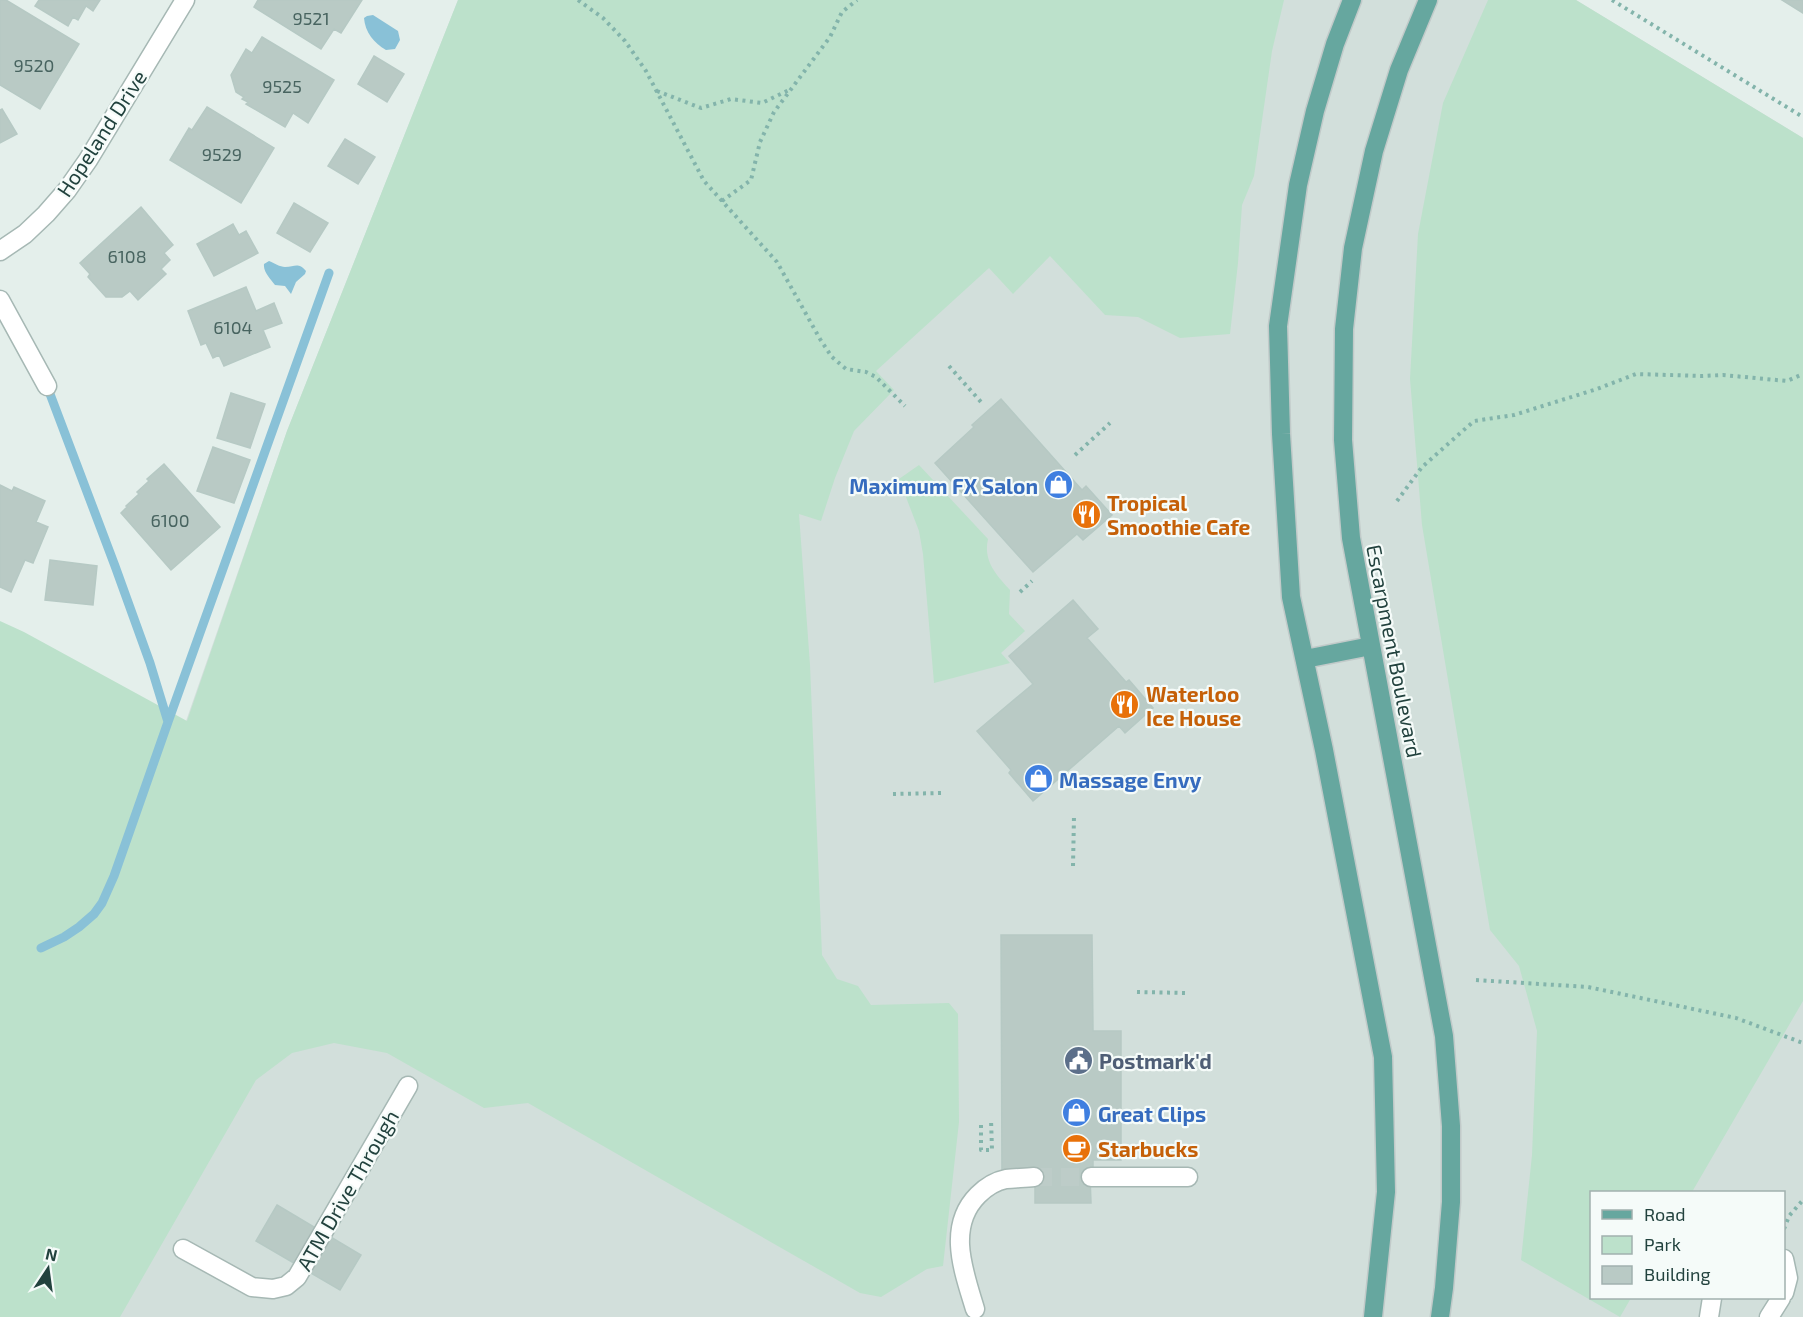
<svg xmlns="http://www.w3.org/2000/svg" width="1803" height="1317" viewBox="0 0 1803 1317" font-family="'Exo 2',sans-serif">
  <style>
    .built { fill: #d2dfdb; fill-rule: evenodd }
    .green { fill: #bce1cb }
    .water { fill: #89c1d7 }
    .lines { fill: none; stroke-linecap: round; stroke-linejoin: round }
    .stream { stroke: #89c1d7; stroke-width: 9 }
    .building { fill: #b9cac5; stroke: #b6c9c4; stroke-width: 1.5 }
    .minor-tunnel { stroke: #bdccc8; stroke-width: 18; stroke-dasharray: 18 9; stroke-linecap: butt }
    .minor-casing { stroke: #a6b8b4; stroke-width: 21 }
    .major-casing { stroke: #c1cac9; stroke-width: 21 }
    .path { stroke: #83b4ab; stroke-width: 4; stroke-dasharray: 3 4.5; stroke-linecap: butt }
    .minor { stroke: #fff; stroke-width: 18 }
    .major { stroke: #66a79f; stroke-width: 18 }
    .labels { text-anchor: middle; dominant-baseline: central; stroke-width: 4.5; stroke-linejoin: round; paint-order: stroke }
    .number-label { font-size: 18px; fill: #486460 }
    .street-label { font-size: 21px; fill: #22423e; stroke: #f5fbf9 }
    .shop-label { font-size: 21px; font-weight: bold; fill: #366cbe; stroke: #f5fbf9; text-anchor: start }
    .food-label { font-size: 21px; font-weight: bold; fill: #c56008; stroke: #f5fbf9; text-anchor: start }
    .service-label { font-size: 21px; font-weight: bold; fill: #4e5e75; stroke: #f5fbf9; text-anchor: start }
  </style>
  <rect width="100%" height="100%" fill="#e4efeb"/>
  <path class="built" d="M458,0H1576L1803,138V1317H0V1205L186,721L287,431ZM1592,1192H1784V1298H1592Z"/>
  <path class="green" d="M458,0H1284L1272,51L1254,176L1242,205L1238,263L1230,334L1180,338L1138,317L1105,315L1050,256L1013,294L989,268L876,371L894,390L854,431L835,478L821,521L799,514L810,665L822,955L837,979L858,986L871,1005L949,1003L958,1014L959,1122L943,1266L927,1269L881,1297L860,1293L528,1103L484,1108L387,1053L334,1043L292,1053L256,1080L120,1317H0V621L24,632L187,721L287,431Z
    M1488,0H1576L1803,138V1001L1692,1192H1592V1298H1631L1620,1317L1521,1260L1532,1155L1537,1031L1519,966L1490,930L1422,525L1410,379L1418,234L1443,103Z
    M919,465L988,539C983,561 996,575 1010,590L1009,614L1025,631L1001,653L1010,663L934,683L923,554L919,531L899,479Z"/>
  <path class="water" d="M373,15L398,31L400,40L395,49L386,50C374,43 365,32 364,18L367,16Z
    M269,261C274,263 280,267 285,267C295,267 298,262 306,271L305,274L296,282L291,294L285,286L275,285C271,279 263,272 264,264Z"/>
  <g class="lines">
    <path class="stream" d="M168,722L329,273
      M41,948L64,937L79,927L94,914L102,903L114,876L168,722L150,663L115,566L47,386"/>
  </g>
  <path class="building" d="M0,0H6L79,44L40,109L0,85Z
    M39,0H100L93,11L86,6L78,20L73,17L68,26L35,6Z
    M258,0H362L341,33L334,29L321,49L254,7Z
    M1782,0H1803V13Z
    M262,37L334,80L308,123L293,113L285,127L246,104L248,102L242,99L244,97L236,92L231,75L246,49L252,53Z
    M374,56L404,74L387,102L358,84Z
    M207,107L274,148L241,203L170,160L189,128L192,130Z
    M2,109L17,134L0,143V110Z
    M345,139L375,157L358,184L328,166Z
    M294,203L328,223L310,252L277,233Z
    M141,207L173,245L164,253L170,260L161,269L166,274L138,300L130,291L122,297H106L88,277L90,274L80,263Z
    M233,224L239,235L246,231L258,253L214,276L197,244Z
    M246,287L256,311L274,303L282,323L263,330L270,347L224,366L219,355L213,358L206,343L201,345L188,311Z
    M231,393L265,404L250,448L217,438Z
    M1001,399L1082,490L1086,486L1112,515L1083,540L1077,534L1033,572L935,463L974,427L972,425Z
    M213,447L250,460L234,503L197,491Z
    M164,464L220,527L171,570L121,513L127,507L126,506L139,494L137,492L149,481L147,479Z
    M0,485L12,491L14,487L45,501L36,522L48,527L33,563L25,560L11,592L0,587Z
    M50,560L97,566L93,605L45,600Z
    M1073,600L1098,629L1087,638L1126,682L1129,680L1153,708L1125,733L1119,726L1033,801L1009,773L1011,770L977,731L1033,684L1009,656Z
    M1001,935H1092L1093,1031H1121V1160H1093V1176H1090L1091,1203H1035V1177H1002Z
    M277,1205L361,1255L340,1290L256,1241Z"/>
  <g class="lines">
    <path class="minor-tunnel" d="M1034,1177H1091"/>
    <defs>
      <path id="minor" d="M0,251L25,234L46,214L67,190L88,160L185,0
        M0,300L47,386
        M1091,1177H1188
        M183,1249L252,1287L273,1289L286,1286L297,1277L408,1086
        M1784,1259L1788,1278L1784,1293
        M975,1309C964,1272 946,1227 978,1195C986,1187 996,1181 1006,1179C1016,1178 1025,1178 1034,1177
        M1709,1317L1712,1298
        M1769,1317L1781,1298"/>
      <path id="major" d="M1352,0L1335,44L1315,111L1298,185L1278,326L1281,434L1291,597L1324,750L1383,1057L1386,1192L1373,1317
        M1428,0L1399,70L1374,151L1353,248L1344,329L1343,440L1351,538L1444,1036L1451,1126V1202L1444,1288L1440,1317
        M1305,659L1371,646"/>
    </defs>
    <use href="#minor" class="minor-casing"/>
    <use href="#major" class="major-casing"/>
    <path class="path" d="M578,0L603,18L625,41L646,71L704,181L777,262L820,339L832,357L846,369L866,372L876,377L905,406
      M1612,0L1803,117
      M657,91L701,108L731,99L762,103L789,90
      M722,201L751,180L760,142L774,112L830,37L842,12L857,0
      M949,366L981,402
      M1075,455L1110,423
      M1397,501L1422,467L1474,421L1514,415L1597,389L1636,374L1702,376L1723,375L1787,381L1803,374
      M1020,592L1032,581
      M893,794L943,793
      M1073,866L1074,816
      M1476,980L1588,987L1736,1018L1803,1043
      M1137,992L1188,993
      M1138,1068L1188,1069
      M981,1125V1150H992L991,1119
      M1784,1229L1789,1216L1803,1200"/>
    <use href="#minor" class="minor"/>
    <use href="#major" class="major"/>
  </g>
  <defs>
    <symbol id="shop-disc" viewBox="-11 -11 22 22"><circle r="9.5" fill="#3f7fe0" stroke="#f5fbf9"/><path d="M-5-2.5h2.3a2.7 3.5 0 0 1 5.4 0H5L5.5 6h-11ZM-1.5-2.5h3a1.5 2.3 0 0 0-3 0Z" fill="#fff"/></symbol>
    <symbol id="restaurant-disc" viewBox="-11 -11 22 22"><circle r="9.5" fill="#e8710a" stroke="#f5fbf9"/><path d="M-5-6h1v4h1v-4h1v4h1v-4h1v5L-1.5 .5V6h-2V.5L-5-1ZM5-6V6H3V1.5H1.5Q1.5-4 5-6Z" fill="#fff"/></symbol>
    <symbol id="civic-disc" viewBox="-11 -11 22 22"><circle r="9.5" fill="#5c6f8a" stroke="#f5fbf9"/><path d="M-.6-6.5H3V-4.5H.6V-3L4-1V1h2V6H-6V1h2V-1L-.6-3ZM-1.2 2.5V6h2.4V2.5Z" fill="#fff"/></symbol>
    <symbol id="cafe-disc" viewBox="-11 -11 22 22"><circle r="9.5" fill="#e8710a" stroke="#f5fbf9"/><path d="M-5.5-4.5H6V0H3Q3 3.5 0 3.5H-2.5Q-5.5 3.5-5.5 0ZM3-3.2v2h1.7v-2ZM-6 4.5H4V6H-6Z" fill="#fff"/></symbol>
  </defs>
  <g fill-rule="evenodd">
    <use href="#shop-disc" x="1042" y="468" width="33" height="33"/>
    <use href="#restaurant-disc" x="1070" y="498" width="33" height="33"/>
    <use href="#restaurant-disc" x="1108" y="688" width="33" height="33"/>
    <use href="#shop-disc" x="1022" y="762" width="33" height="33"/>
    <use href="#civic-disc" x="1062" y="1044" width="33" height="33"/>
    <use href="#shop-disc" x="1060" y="1096" width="33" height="33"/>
    <use href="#cafe-disc" x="1060" y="1132" width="33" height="33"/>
  </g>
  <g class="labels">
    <g class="number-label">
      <text x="311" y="18">9521</text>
      <text x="34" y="65">9520</text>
      <text x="282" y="86">9525</text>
      <text x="222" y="154">9529</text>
      <text x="127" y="256">6108</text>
      <text x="233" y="327">6104</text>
      <text x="170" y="520">6100</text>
    </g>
    <g class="street-label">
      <text transform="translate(101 133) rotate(-57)">Hopeland Drive</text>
      <text transform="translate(1395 651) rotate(79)">Escarpment Boulevard</text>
      <text transform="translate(347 1190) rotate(-60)">ATM Drive Through</text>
    </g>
    <g class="shop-label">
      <text x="1038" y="485" text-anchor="end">Maximum FX Salon</text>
      <text x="1059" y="779">Massage Envy</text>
      <text x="1098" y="1113">Great Clips</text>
    </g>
    <g class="food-label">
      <text x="1107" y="502">Tropical<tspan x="1107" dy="24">Smoothie Cafe</tspan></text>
      <text x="1146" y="693">Waterloo<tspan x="1146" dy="24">Ice House</tspan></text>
      <text x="1098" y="1148">Starbucks</text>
    </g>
    <g class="service-label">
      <text x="1099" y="1060">Postmark'd</text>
    </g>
  </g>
  <rect x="1590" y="1191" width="195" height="108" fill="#f5fbf9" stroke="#a1b1ae" stroke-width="1.5"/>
  <rect x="1602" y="1210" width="30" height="9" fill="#66a79f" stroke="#a1b1ae" stroke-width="1.5"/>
  <text x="1644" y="1221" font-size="18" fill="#22423e">Road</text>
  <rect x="1602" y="1236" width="30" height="18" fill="#bce1cb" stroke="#a1b1ae" stroke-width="1.5"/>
  <text x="1644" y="1251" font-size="18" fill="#22423e">Park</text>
  <rect x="1602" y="1266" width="30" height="18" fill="#b9cac5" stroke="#a1b1ae" stroke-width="1.5"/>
  <text x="1644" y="1281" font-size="18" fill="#22423e">Building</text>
  <g transform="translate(48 1269) rotate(13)" stroke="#f5fbf9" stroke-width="4.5" paint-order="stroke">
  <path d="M0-4.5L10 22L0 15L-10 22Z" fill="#22423e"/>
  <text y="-9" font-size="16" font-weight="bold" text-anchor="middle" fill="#22423e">N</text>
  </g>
</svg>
